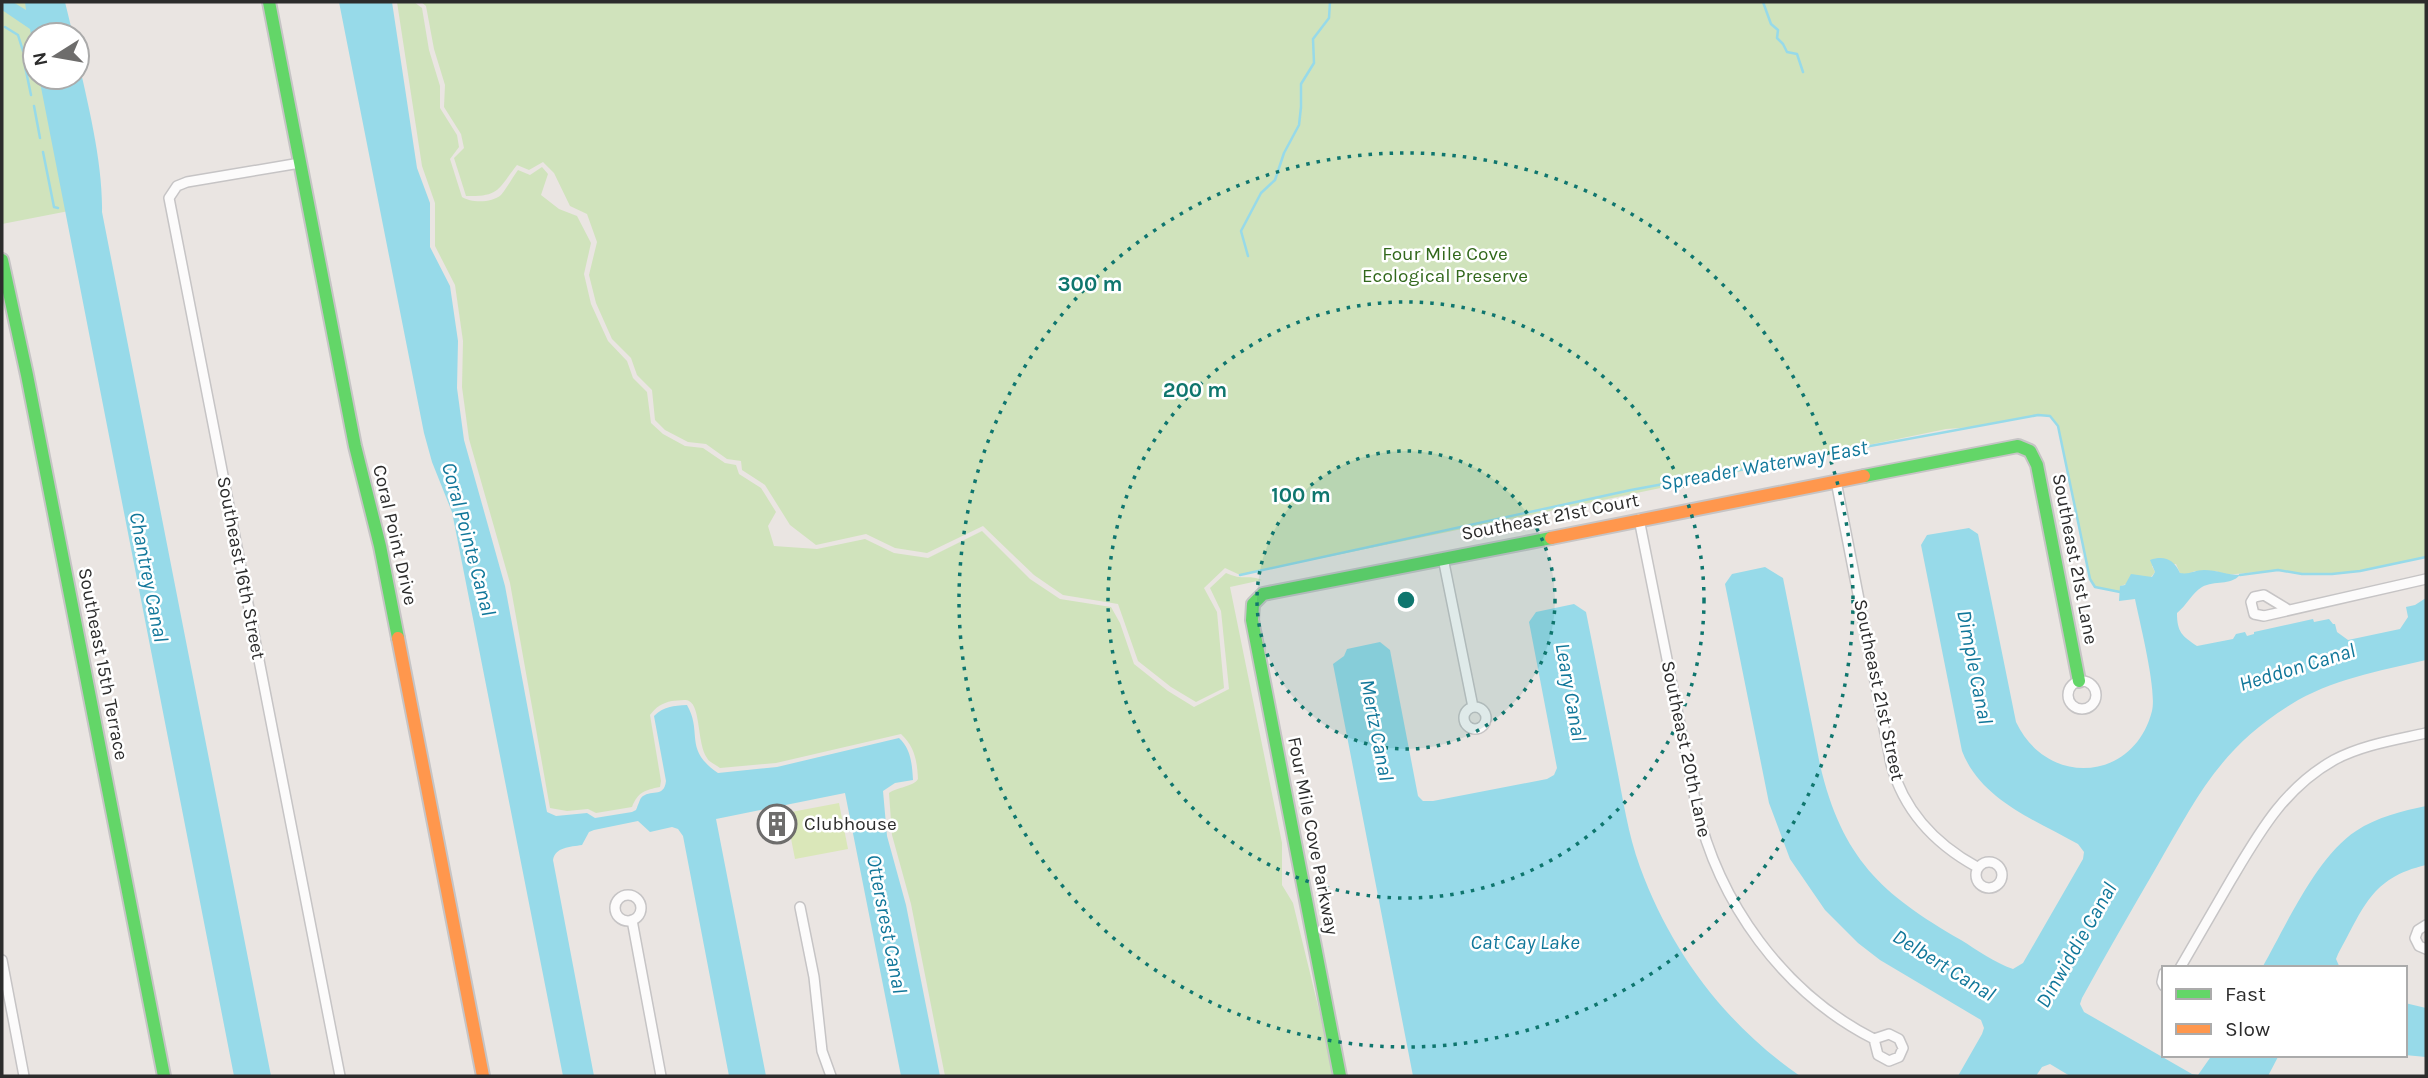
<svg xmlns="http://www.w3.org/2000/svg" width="2428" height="1078" viewBox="0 0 2428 1078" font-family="Karla,sans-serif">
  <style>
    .green { fill: #d0e3bc }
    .pitch { fill: #dae7b9 }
    .water { fill: #97dae9 }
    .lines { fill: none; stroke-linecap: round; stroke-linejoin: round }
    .stream { stroke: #97dae9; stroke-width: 2.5 }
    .street-casing { stroke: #c6c4c5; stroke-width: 12 }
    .fast-casing { stroke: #c6c4c5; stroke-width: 16 }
    .slow-casing { stroke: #c6c4c5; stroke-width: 16 }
    .street { stroke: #fcfbfb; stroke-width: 9 }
    .fast { stroke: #63d668; stroke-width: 12 }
    .slow { stroke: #ff974d; stroke-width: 12 }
    .ring { fill: none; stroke: #0f766e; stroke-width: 3.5; stroke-dasharray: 3.5 7 }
    .labels { text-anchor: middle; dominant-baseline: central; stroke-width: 5; stroke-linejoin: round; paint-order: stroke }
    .park-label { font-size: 19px; fill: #32681c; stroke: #fff }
    .street-label { font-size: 19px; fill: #2c2c2c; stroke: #fff }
    .poi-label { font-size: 19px; fill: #2c2c2c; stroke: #fff; text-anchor: start }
    .water-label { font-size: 21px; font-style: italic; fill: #11779a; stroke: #fff }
    .centre { fill: #0f766e; stroke: #fff; stroke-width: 3.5 }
    .ring-label { font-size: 21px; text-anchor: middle; font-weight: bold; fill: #0f766e; stroke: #fff; stroke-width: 5; stroke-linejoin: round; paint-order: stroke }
  </style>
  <rect width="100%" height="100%" fill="#eae5e2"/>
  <path class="green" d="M2,2H39L35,35V77H53L79,209L2,224Z
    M397,2H414L422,8L429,50L440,86V108L457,135L459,147L450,159L462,197C471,203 492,203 501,195C507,188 512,178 518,170L530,175L542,167L548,174L541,195L559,209L577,216L591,243L584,274L591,304L608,341L627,361L633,378L647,392L651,423L663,434L685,446L703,448L725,463L736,465L739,474L761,488L776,512L768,526L774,546L817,549L865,539L894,553L928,558L982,531L1030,579L1060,599L1111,607L1120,623L1134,664L1168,691L1194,707L1229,689L1221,611L1210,588L1226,573C1243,581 1248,574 1262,580L1230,587L1282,843V885L1293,903L1335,1076H945L911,904L892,835L889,793C897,787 913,787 918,779C917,761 915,747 901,734L776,763L720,768C716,765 709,762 707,758C697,744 701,707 689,701C686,699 676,701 672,701C662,703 656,707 650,715L661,781L660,787C645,790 638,792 632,807L596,813L588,809L567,811L550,808L510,583L469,439L462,387L463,341L455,285L435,246V203L422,166Z
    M421,2H2426V557L2360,571L2332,574H2302L2278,570L2225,575L2216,571H2195L2185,575L2180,573L2176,564L2152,566L2155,572L2151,577H2143L2121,586L2120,592L2095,587L2090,579L2058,426L2050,416L2038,415L1974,427L1946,429L1240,575L1225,568L1204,588L1217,612L1224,688L1196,702L1171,687L1138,661L1118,604L1063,595L1034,575L983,526L927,553L895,548L866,534L816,545L790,525L765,485L742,470L741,461L727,459L706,444L688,442L665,430L655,420L652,390L637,375L631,358L612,339L596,303L589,275L597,242L587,214L570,206L554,173L543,162L529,170L517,165C498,189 500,197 466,196L454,158L464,148L461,134L444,107L445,85L434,49L426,6Z"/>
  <path class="pitch" d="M839,803L848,849L795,859L786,813Z"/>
  <path class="water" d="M2,2H13L26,10L25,2H65L73,35H35V57L30,29L2,10Z
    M339,2H392L417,168L430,203V247L450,286L458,341L457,388L464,440L505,586L547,812L556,816L587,813L595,818L632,812L636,810C637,808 640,799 641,798C650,788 664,799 666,781L654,716C664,706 673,706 687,705C703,733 683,749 718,773L777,767L899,738C911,749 912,764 913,780L895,783L883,791L887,836L906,905L940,1076H901L845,793L716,819L766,1076H729L683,836L678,829L672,827L650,832L638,821L633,822L594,830L589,832L582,845C570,847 555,847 553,860L594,1076H563L452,512L432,462L424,433Z
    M77,55C88,104 103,163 102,212L271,1076H234L39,77H77Z
    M1969,528L1978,534L2016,722C2047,788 2134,782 2152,711C2157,690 2140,624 2135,599L2119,601L2120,586L2125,585L2131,574L2152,577L2155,572L2150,560C2165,555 2174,560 2180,573C2189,575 2195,570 2204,570C2217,570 2227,575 2240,575C2230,586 2215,580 2202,587C2192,593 2187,605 2177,613C2177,632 2182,636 2197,646L2233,639L2236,634L2245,632L2247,636L2254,634V632L2313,619L2314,622L2329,619L2333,624H2335L2337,632L2348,640L2400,629L2408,617L2406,607L2415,605L2426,598V660C2380,671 2331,679 2290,705C2219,749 2196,799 2156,868C2131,911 2106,954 2082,998L2080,1004L2084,1012L2192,1074L2198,1075L2212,1055H2279L2268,1076H2070L2050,1064L2042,1067L2036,1076H1958L1982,1034L1984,1028L1981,1020L1880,960L1858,943L1825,910L1790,859L1769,803L1725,584L1732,574L1765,567L1783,578L1820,765C1842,858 1881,894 1961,940C1977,950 1995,963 2013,969L2023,963L2083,859L2084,852L2078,844C2035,820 1981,800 1962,751L1921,545L1927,535Z
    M1574,604L1586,612C1596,662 1606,713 1616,764C1623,799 1628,834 1640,867C1671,952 1726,1025 1800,1076H1413L1333,664L1344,656L1347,649L1380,642L1390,650L1418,796L1423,801H1433L1547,779L1554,775L1557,768L1529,622L1536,612Z
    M2426,806V865C2370,878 2364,908 2338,954L2336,959L2340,968H2262C2286,926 2316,857 2356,831C2377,817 2402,811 2426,806Z
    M2405,1003L2426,1008V1057L2405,1055Z"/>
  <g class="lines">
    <path class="stream" d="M1763,2L1771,24L1778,30L1777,38L1783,44L1787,52L1797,54L1803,72
      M5,27L18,35L23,51
      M25,66L31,95
      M34,106L40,138
      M43,152L54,207L58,208
      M1248,256L1241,231L1261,193L1275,180L1284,153L1299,125L1301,107V84L1314,63L1313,39L1329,18L1330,2
      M1240,575L1631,490L2038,415L2050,416L2058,426L2090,579L2095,587L2120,592
      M2240,575L2278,570L2302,574H2332L2360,571L2426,557"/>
    <defs>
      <path id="street" d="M300,163L187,182L177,186L169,198L340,1076
        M1836,481L1891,764C1904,811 1935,844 1977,867
        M1639,519L1696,804C1718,902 1783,993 1874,1039
        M1443,558L1473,707
        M2287,609L2264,595L2254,597L2251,602L2254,614L2264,616L2426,579
        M2068 695a14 14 0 1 1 28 0a14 14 0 1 1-28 0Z
        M1464 718a11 11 0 1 1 22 0a11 11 0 1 1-22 0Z
        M1976 875a13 13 0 1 1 26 0a13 13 0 1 1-26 0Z
        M615 908a13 13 0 1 1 26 0a13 13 0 1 1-26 0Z
        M800,907L814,977L822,1051L831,1076
        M632,920L661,1076
        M2426,925L2418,930L2415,938L2419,946L2426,949
        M2,960L24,1076
        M2180,968C2197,939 2214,909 2231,880C2259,833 2284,788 2334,760C2362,745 2395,740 2426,733
        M2164,973L2162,982L2164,986
        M1889,1034L1899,1039L1903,1048L1899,1057L1889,1061L1878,1055L1874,1039Z"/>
      <path id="fast" d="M269,2L355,446L380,546L398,638
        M2,260L27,375L164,1076
        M1864,476L2018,446L2030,451L2037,465L2079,681
        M1340,1076L1252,620L1253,604L1263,594L1551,538"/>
      <path id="slow" d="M1551,538L1864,476
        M398,638L483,1076"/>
    </defs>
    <use href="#street" class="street-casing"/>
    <use href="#fast" class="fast-casing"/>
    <use href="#slow" class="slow-casing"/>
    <use href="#street" class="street"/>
    <use href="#fast" class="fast"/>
    <use href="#slow" class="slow"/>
  </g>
  <circle cx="1406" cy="600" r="149" fill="#0f766e" fill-opacity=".12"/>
  <g class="ring">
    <circle cx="1406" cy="600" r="149"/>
    <circle cx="1406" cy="600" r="298"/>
    <circle cx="1406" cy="600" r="447"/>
  </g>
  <defs>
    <symbol id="building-ring" viewBox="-11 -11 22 22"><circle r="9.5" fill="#fff" stroke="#6e6d6c" stroke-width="1.5"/><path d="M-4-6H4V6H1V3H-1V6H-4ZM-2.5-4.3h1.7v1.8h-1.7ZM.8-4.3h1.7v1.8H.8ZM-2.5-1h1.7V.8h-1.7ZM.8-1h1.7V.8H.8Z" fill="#6e6d6c"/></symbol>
  </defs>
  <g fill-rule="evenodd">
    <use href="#building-ring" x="755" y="802" width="44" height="44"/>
  </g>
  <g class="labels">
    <g class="park-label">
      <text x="1445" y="254">Four Mile Cove<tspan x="1445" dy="22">Ecological Preserve</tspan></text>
    </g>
    <g class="street-label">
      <text transform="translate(1550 517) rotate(-11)">Southeast 21st Court</text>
      <text transform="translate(395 535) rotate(77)">Coral Point Drive</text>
      <text transform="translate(2075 559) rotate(79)">Southeast 21st Lane</text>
      <text transform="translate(241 568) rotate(79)">Southeast 16th Street</text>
      <text transform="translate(103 664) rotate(79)">Southeast 15th Terrace</text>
      <text transform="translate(1879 690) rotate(78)">Southeast 21st Street</text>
      <text transform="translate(1686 749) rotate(78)">Southeast 20th Lane</text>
      <text transform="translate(1313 836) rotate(79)">Four Mile Cove Parkway</text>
    </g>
    <g class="poi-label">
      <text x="804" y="824">Clubhouse</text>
    </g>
    <g class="water-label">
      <text transform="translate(1764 465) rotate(-10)">Spreader Waterway East</text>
      <text transform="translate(469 539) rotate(75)">Coral Pointe Canal</text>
      <text transform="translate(149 577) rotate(79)">Chantrey Canal</text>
      <text transform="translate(1975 667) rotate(79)">Dimple Canal</text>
      <text transform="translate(2297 667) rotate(-17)">Heddon Canal</text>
      <text transform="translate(1571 692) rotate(80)">Leary Canal</text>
      <text transform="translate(1377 730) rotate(79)">Mertz Canal</text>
      <text transform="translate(887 924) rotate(79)">Ottersrest Canal</text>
      <text x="1525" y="942">Cat Cay Lake</text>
      <text transform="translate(2076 945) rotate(-60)">Dinwiddie Canal</text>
      <text transform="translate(1944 965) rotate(32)">Delbert Canal</text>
    </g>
  </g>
  <circle cx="1406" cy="600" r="10" class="centre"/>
  <g class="ring-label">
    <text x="1090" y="291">300 m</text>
    <text x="1195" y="397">200 m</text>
    <text x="1301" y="502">100 m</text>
  </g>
  <rect width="2428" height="1078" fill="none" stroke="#2c2c2c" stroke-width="7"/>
  <rect x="2162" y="966" width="245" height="91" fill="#ffffff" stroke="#ababab" stroke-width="2"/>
  <rect x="2176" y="989" width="35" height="10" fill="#63d668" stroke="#ababab" stroke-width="2"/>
  <text x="2225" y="1001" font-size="21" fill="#2c2c2c">Fast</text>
  <rect x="2176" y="1024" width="35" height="10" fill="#ff974d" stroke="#ababab" stroke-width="2"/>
  <text x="2225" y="1036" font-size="21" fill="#2c2c2c">Slow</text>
  <g transform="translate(56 56) rotate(259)"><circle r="33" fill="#ffffff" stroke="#ababab" stroke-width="2"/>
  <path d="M0-5L12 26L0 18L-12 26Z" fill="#6e6d6c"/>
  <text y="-10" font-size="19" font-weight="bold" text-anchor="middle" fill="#2c2c2c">N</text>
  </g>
</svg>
